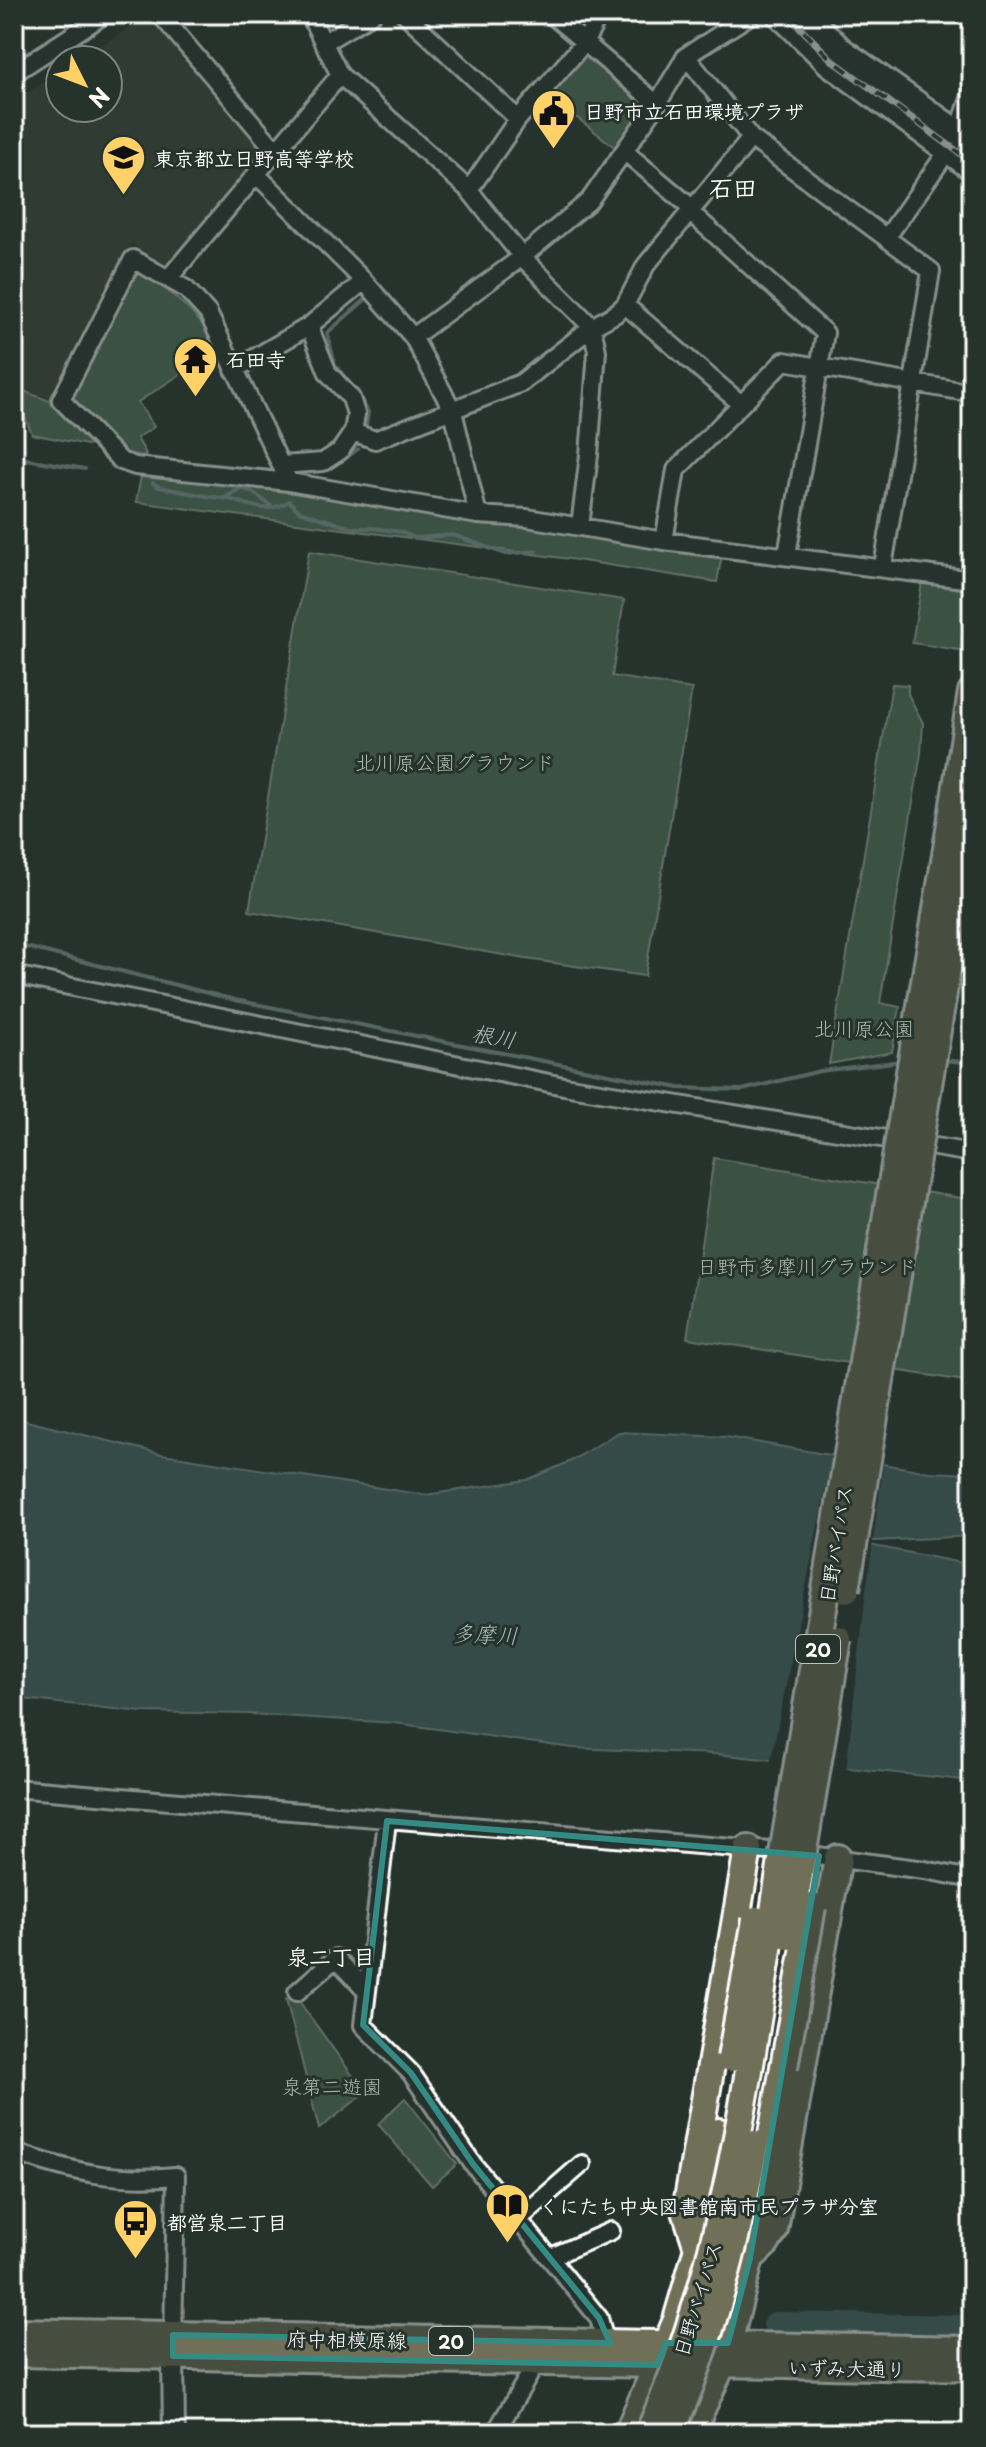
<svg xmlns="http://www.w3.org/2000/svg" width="986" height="2447" viewBox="0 0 986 2447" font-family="'Playpen Sans','Klee One',sans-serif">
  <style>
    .built { fill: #3c443a }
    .green { fill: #57755e; stroke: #abbaae; stroke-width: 2 }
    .water { fill: #446968; stroke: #8fa5a4; stroke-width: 2 }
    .pier { fill: #26332d }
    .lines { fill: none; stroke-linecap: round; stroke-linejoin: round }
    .stream { stroke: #8fa5a4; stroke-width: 4 }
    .river { stroke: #446968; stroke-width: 24 }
    .minor-casing { stroke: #fff; stroke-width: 22 }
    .tertiary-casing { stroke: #fff; stroke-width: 26 }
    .secondary-casing { stroke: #fff; stroke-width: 28 }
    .primary-casing { stroke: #fff; stroke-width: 30 }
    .trunk-casing { stroke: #fff; stroke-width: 32 }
    .minor { stroke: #26332d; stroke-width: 16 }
    .tertiary { stroke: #26332d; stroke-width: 20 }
    .secondary { stroke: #26332d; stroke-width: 22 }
    .primary { stroke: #706f59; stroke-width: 24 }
    .trunk { stroke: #706f59; stroke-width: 26 }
    .rail-casing { stroke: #fff; stroke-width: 7 }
    .rail { stroke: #26332d; stroke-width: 4; stroke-dasharray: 12; stroke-linecap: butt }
    .trunk-bridge-casing { stroke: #fff; stroke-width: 32; stroke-linecap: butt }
    .trunk-bridge { stroke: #706f59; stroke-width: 26 }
    .marked { fill: none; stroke: #338b84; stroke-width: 6; stroke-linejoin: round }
    .labels { text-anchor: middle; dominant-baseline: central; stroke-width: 6; stroke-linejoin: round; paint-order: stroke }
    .shield { fill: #26332d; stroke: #bec2c0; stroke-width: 2 }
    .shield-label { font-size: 18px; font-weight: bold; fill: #fff }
    .poi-label { font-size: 20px; font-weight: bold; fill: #fff; stroke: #26332d; text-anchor: start }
    .park-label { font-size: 20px; fill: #abbaae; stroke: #26332d }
    .street-label { font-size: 20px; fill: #fff; stroke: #26332d }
    .water-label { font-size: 22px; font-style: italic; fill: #abbcbb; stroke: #26332d }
    .neighbourhood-label { font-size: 22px; font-weight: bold; fill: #fff; stroke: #26332d }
    .quarter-label { font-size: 24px; font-weight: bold; fill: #fff; stroke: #26332d }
  </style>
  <rect width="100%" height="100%" fill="#26332d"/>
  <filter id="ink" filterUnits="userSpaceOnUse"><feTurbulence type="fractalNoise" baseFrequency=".0125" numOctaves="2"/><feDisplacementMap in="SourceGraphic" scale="16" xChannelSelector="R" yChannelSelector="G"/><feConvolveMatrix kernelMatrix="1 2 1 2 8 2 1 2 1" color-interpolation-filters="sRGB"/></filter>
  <g filter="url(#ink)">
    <path class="built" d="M150,14H156L270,152L168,271L131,243L54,400L14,386V101L60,72V108H108V60H78Z"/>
    <path class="green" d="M584,43L651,105L617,149L543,91Z
      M139,274C163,281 209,326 219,349L138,402L154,427L137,438L146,454L143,456L124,453L72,400L70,393L126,280Z
      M21,390L58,404L95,441L92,446L32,434L16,395Z
      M142,471L722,554L717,582L570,559L136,502Z
      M309,551L624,600L612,676L692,689L645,976L526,959L249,911Z
      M922,582L965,586L969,591L960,650L912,643Z
      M892,684L908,685V694L923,723L921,753L880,1003L900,1007L892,1052L829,1064Z
      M714,1158L961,1198L972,1212V1382L687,1338Z
      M296,1997L365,2093L319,2129L286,1999Z
      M405,2098L457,2164L432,2186L378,2124Z"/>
    <path class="water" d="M14,1418L162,1454L425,1495L527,1480L569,1462L619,1432L726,1437L929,1472L972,1474V1536L854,1542L972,1565V1781L716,1754L572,1748L395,1723L250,1714L142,1712L14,1698Z"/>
    <path class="pier" d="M833,1451L884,1460L866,1592L846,1771L770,1764Z"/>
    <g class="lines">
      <path class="stream" d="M966,90L972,73
        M592,183L620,142
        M823,201L875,240
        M571,206L587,190
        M703,210L750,151L758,153
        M365,300L327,333L335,365L356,391L368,412L365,432
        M333,464L342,461L358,449
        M14,475L26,459L85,469
        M295,477L317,469
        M153,483L159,487C180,491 200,496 222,498C245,500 264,518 289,501L299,511L351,528H373L401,532L415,538L453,535L506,554L536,551
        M225,498L241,488L251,491L271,506
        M14,944L235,1000L679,1088L742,1090L820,1071L902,1061
        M943,1060L972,1063
        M14,2414L15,2413"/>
      <path class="river" d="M775,2324L972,2327"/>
      <defs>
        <path id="minor" d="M160,14L276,151
          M309,14L340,75L469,190L522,257L592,327L597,351L589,455L580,526
          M405,14L518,119
          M965,14L972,21
          M323,43L372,14
          M686,56L752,14
          M14,73L105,14
          M657,104L686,56L751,138L931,271L883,567
          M624,151L693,209
          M256,174L364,281L413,337L453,411L478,515
          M469,190L518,119L584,43L600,14
          M690,212L825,333L787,555
          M887,237L947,152L958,133L972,93
          M168,279L340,75
          M625,305L741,404
          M413,337L522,257L589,201L657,104L551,14
          M234,370L309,326L364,281
          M353,432L375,440L521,383L592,327L615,314L625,305L646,265L751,138
          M282,465L323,462L340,451L353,432L356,414L351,398L328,373L309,326
          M289,482L208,313L186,289L133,259L61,400L121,461L135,466L289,482L478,515L527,518L664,541L972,580
          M664,541L676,470L784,361L972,393
          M14,975L564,1086L972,1153
          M14,1788L794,1853L925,1870L972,1879
          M387,1821L363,2025L411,2073L473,2164L599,2318L606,2343
          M297,1992L336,1958L366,1990
          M14,2152C72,2172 114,2182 176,2176L173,2344
          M518,2220L582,2164
          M551,2257L611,2231
          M495,2433L537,2362"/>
        <path id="tertiary" d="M173,2356L174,2433"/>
        <path id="secondary" d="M778,14L829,64L972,169
          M806,14L841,49L972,142"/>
        <path id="primary" d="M14,2331L972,2349
          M14,2354L657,2365C762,2361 867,2370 972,2367"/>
        <path id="trunk" d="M946,855L972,692
          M965,858L972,815
          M698,2248L686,2211L748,1849
          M750,2258L766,2243L774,2230L838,1858
          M628,2433L677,2320L698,2248L719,2132
          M690,2433L723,2362L750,2258L784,2067"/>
      </defs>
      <use href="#minor" class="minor-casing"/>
      <use href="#tertiary" class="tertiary-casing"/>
      <use href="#secondary" class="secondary-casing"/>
      <use href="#primary" class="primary-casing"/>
      <use href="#trunk" class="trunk-casing"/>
      <use href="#minor" class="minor"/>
      <use href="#tertiary" class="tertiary"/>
      <use href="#secondary" class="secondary"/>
      <use href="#primary" class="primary"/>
      <use href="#trunk" class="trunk"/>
      <defs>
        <path id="rail" d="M787,14L832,60L972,162"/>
      </defs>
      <use href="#rail" class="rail-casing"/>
      <use href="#rail" class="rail"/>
      <defs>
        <path id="trunk-bridge" d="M846,1589L965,858
          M789,1936L838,1639
          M731,2058L756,1920
          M784,2067L812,1907
          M649,2433C734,2244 752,2038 786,1836C840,1510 891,1182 946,855
          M670,2433C712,2341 736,2243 755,2144"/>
      </defs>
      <use href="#trunk-bridge" class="trunk-bridge-casing"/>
      <use href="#trunk-bridge" class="trunk-bridge"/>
    </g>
  </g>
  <path d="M0 0H986V2447H0ZM387,1821L819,1856L750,2258L728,2343H666L657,2365L173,2356V2335L610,2343L599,2318L473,2164L411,2073L363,2025Z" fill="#26332d" fill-opacity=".55" fill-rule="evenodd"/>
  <path class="marked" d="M387,1821L819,1856L750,2258L728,2343H666L657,2365L173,2356V2335L610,2343L599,2318L473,2164L411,2073L363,2025Z"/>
  <defs>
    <symbol id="civic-pin" viewBox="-11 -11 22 30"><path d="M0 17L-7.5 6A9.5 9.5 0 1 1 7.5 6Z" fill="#ffd166" stroke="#26332d"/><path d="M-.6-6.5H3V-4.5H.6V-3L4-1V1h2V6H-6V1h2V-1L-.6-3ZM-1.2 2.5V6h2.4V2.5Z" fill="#111"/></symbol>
    <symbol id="school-pin" viewBox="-11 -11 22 30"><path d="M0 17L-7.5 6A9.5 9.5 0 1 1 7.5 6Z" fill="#ffd166" stroke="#26332d"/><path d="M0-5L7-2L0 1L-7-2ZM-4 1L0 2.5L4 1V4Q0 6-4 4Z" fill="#111"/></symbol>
    <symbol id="temple-pin" viewBox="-11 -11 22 30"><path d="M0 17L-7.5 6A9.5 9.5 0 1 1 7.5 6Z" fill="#ffd166" stroke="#26332d"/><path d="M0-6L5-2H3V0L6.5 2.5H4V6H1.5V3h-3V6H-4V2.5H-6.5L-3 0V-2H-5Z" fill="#111"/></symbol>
    <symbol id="library-pin" viewBox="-11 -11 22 30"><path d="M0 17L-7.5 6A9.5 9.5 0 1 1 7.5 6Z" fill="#ffd166" stroke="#26332d"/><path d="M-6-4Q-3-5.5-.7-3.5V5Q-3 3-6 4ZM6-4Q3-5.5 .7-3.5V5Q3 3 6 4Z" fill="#111"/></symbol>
    <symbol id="bus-pin" viewBox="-11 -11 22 30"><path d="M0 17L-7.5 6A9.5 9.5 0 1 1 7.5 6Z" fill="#ffd166" stroke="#26332d"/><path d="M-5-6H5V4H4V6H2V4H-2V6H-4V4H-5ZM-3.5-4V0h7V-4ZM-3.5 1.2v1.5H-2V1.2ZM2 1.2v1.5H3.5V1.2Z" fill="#111"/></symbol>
  </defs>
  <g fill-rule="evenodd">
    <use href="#civic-pin" x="528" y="86" width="51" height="69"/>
    <use href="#school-pin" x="98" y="132" width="51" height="69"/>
    <use href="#temple-pin" x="170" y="334" width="51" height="69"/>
    <use href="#library-pin" x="482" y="2180" width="51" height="69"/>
    <use href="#bus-pin" x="110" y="2196" width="51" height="69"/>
  </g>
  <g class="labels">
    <g class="shield">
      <rect x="796" y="1635" width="44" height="28" rx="6"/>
      <rect x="429" y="2327" width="44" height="28" rx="6"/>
    </g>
    <g class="shield-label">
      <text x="818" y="1649">20</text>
      <text x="451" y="2341">20</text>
    </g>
    <g class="poi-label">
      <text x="584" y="111">日野市立石田環境プラザ</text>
      <text x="154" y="158">東京都立日野高等学校</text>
      <text x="226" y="359">石田寺</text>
      <text x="539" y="2206">くにたち中央図書館南市民プラザ分室</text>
      <text x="167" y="2222">都営泉二丁目</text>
    </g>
    <g class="park-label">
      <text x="455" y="762">北川原公園グラウンド</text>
      <text x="864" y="1028">北川原公園</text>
      <text x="807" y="1266">日野市多摩川グラウンド</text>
      <text x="332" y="2086">泉第二遊園</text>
    </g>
    <g class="street-label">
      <text transform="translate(835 1544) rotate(-81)">日野バイパス</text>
      <text transform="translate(697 2299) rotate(-73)">日野バイパス</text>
      <text transform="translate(347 2339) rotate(1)">府中相模原線</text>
      <text transform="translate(847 2368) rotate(1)">いずみ大通り</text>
    </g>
    <g class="water-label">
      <text transform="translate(494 1035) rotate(11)">根川</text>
      <text transform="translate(485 1633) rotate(2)">多摩川</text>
    </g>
    <g class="neighbourhood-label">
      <text x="331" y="1955">泉二丁目</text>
    </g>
    <g class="quarter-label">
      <text x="733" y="187">石田</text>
    </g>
  </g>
  <rect width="986" height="2447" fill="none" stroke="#26332d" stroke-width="48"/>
  <rect x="24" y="24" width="938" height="2399" fill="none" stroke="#fff" stroke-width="3" filter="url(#ink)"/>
  <g transform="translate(84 84) rotate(132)"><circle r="38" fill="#26332d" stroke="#7d8581" stroke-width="2"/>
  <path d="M0-6L14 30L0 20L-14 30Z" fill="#ffd166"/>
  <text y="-12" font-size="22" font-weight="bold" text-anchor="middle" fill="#ffffff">N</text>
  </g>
</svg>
